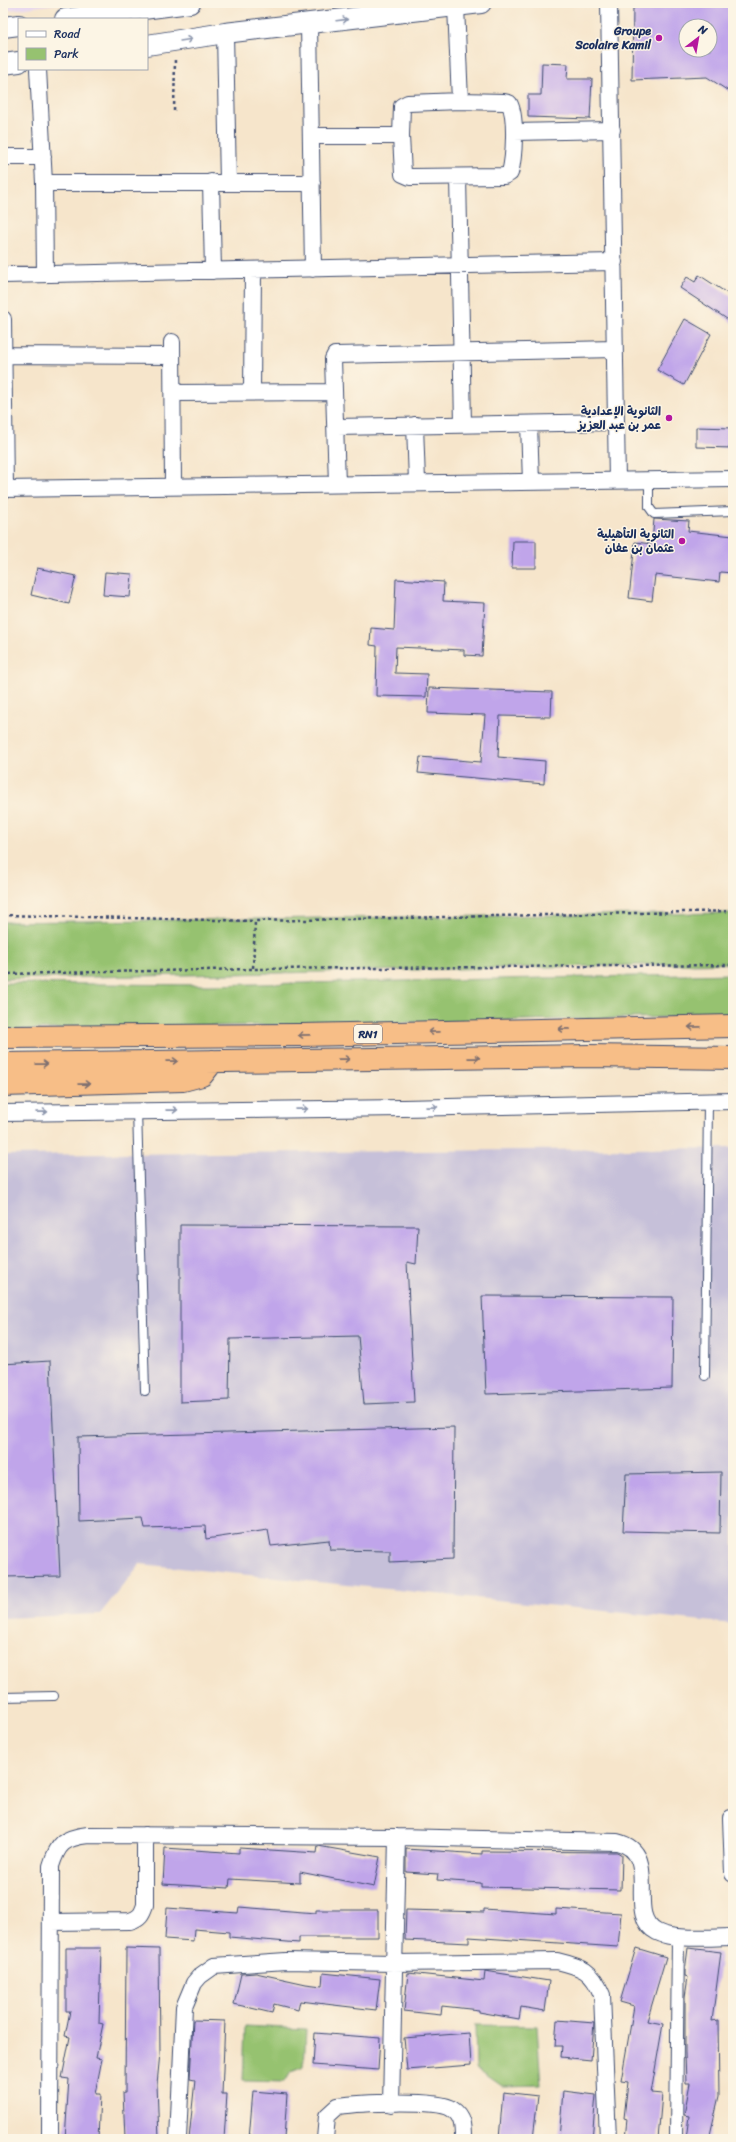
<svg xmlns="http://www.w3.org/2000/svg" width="736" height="2142" viewBox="0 0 736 2142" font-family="Sriracha,'Playpen Sans Arabic',sans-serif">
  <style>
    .built { fill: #e4d3f1 }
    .industrial { fill: #c6c0d9 }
    .green { fill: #96c270; stroke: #587867 }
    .building { fill: #c0a5ea; fill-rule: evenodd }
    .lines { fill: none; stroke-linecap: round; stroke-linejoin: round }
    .service-casing { stroke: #3c4a6e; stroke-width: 10 }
    .pedestrian-casing { stroke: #3c4a6e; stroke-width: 14 }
    .minor-casing { stroke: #3c4a6e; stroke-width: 18 }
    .tertiary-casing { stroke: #3c4a6e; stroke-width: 22 }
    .trunk-casing { stroke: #3c4a6e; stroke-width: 24 }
    .path { stroke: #3c4a6e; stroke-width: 2.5; stroke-dasharray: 3 3; stroke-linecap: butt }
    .service { stroke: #fff; stroke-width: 8 }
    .pedestrian { stroke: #fff; stroke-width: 12 }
    .minor { stroke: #fff; stroke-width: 16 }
    .tertiary { stroke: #fff; stroke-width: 20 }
    .trunk { stroke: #f7be87; stroke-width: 22 }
    .oneway { stroke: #8d97ae }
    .oneway2 { stroke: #7e6f70 }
    .poi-dot { fill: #b5179e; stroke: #fcf5e5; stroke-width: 1.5 }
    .labels { text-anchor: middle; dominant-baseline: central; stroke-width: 3; stroke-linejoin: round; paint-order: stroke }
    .shield { fill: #fcf5e5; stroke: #5e6a86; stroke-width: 1 }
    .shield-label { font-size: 11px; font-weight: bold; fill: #1b2f5e }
    .poi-label { font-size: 12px; font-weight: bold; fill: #1b2f5e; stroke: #fcf5e5; text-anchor: end }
  </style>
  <rect width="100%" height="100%" fill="#fcf5e5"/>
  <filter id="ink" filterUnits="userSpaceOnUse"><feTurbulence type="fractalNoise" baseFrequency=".025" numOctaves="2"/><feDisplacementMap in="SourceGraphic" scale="8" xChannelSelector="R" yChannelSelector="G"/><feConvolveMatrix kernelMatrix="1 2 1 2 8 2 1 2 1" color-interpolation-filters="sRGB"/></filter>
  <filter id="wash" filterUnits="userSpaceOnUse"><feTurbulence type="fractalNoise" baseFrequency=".012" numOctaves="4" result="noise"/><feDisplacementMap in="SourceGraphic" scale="16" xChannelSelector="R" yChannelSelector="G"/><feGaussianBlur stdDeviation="0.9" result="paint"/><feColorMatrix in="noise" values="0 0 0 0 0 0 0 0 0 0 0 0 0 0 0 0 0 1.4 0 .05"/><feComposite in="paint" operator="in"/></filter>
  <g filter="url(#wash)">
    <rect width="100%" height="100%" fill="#f6e5cb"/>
    <path class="built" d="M3,3H63L3,11Z"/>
    <path class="industrial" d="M733,1148V1624L140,1564L100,1614L3,1618V1155Z"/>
    <path class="green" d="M733,913V963L3,979V922Z
      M733,974V1016L3,1030V983L208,985Z
      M475,2025L537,2026L541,2085L502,2086L476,2068Z
      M245,2026L306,2029L304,2067L291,2072L285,2082L243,2081Z"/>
    <g id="blocks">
      <path class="building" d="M673,3H733V94L707,77L632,80L633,8ZM686,26H710V50H686Z
        M542,63L568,64L567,79H592L590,119L528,117V95H541Z
        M699,275L733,297V323L680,288L687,277L695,282Z
        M685,319L711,334L684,385L657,370Z
        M696,427L733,428V448L696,447Z
        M654,519L689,521L688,531L733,536V573L720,572L719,582L655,575L652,601L629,598L635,542L652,544Z
        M513,541H536V568H512Z
        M37,568L76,576L69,604L31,595Z
        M105,572L132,574L130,597L103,595Z
        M396,579L444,582L443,601L485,603L482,656L464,655V650L396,647L395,673L427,674L426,697L376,696L377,646L370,645L371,628L394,630Z
        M429,688L552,692L551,717L500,716L498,757L545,761L544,784L418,773L420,757L481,762L485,715L428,713Z
        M180,1225L418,1226L416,1264L407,1262L414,1402L364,1404L358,1336L230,1339L229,1400L180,1402Z
        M482,1296L673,1297L672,1388L486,1394Z
        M50,1361L60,1576L3,1577V1364Z
        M454,1427L453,1559L390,1562V1551L330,1550L329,1540L271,1546L268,1530L206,1539L205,1526L145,1528L143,1518L79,1521L78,1437Z
        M721,1472L720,1533L623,1531L626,1474Z
        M318,1846L380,1857L374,1887L300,1872V1883L230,1879L229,1888L163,1884L165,1848L239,1853V1848L317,1853Z
        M406,1849L482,1854V1851L617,1852L622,1855L621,1890L481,1887V1883L437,1880L438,1874L406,1872Z
        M239,1907L316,1913V1910H378V1937H299V1943L229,1937V1932L194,1929L193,1941L165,1939L167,1908L238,1913Z
        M484,1909L556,1914V1909L621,1913L618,1947L469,1937V1943L405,1940L406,1910L484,1912Z
        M66,1948H101L99,2023L103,2024L96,2058L102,2059L95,2094H100L98,2139H65L69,2079L62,2078L70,2037L65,2036L70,2011H66Z
        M126,1948L159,1949L160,2053L157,2084L159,2139H125L123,2092H125Z
        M636,1948L666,1957L647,2021L663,2024L651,2093L662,2094L658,2139H625L627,2119L624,2118L628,2082L621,2081L634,2006L620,2002Z
        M688,1948L721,1952L712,2021L718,2020L719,2096L709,2139H686L689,2116L684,2115L690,2083H686L685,2053V1997L688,1977L685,1976V1971Z
        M485,1971L549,1981L545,2011L521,2007L519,2019L479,2012V2010L442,2006L441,2015L404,2011L408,1973L484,1981Z
        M256,1973L306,1984L322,1986L323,1973L380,1979L376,2010L300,2001L298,2010L274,2004L272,2013L234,2004L241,1974Z
        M193,2020L225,2021L222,2094H227L224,2139H189L195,2080L190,2079Z
        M557,2020L594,2023L591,2060L561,2057L562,2046H555Z
        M315,2033L380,2038L378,2070L313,2065Z
        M469,2033L471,2065L407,2070L404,2038Z
        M253,2091L287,2094L284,2139H249Z
        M563,2091L596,2095L592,2139H559Z
        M503,2092L538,2096L533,2139H499Z"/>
    </g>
  </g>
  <g filter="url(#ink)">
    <use href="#blocks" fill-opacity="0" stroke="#3c4a6e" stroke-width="1"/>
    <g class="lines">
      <defs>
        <path id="service" d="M649,480V507L654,514L733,511
          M137,1110L145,1391
          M705,1376L708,1101
          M3,1697L54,1696"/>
        <path id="pedestrian" d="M676,2139L678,1937"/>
        <path id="minor" d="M609,3L617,481
          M456,6L460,101
          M309,24L313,269
          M225,33L228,182
          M38,69L44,183L45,274
          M460,101L504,102L509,103C517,116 514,158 510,173L504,176L410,177L403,174L401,136L402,106L408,103Z
          M514,132L612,130
          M311,136H401
          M3,157H43
          M458,177L463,424
          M211,182L213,271
          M44,183H312
          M3,275L614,262
          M3,319L5,489
          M172,342L173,486
          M3,355L172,356
          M252,392L253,270
          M173,393L334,392
          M529,424L531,482
          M415,425L417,482
          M336,427L616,422
          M337,484L333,359L335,355L614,349
          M3,489L733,479
          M3,1113L403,1108L733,1101
          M731,1818L733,1874
          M51,1922L130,1921C140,1918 142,1914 145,1905V1835
          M391,2104L397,1837
          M50,2139L51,1866C58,1843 64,1838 88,1835L397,1837L617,1842C664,1853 623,1915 657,1932C675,1941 712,1937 733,1937
          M178,2139L184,2007L194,1983L200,1976L214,1966L286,1961L394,1963L557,1961C582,1967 592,1970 602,1995L608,2139
          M325,2139L327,2116L338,2106C357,2103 438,2099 452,2109C463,2116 463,2127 463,2139"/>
        <path id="tertiary" d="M65,19L190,3
          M3,27L19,25
          M147,45L225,33L481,3
          M3,64L19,62"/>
        <path id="trunk" d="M3,1037L301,1035L733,1026
          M3,1064L589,1056L733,1058
          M3,1085L183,1080L202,1075L213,1061"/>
      </defs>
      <use href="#service" class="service-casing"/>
      <use href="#pedestrian" class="pedestrian-casing"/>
      <use href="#minor" class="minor-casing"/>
      <use href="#tertiary" class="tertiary-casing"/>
      <use href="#trunk" class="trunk-casing"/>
      <path class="path" d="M174,111L175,58
        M733,911L255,921L253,969L733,965
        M3,915L255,921
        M3,974L253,969"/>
      <use href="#service" class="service"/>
      <use href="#pedestrian" class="pedestrian"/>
      <use href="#minor" class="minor"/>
      <use href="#tertiary" class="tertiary"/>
      <use href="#trunk" class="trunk"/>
    </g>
    <defs><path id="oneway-shaft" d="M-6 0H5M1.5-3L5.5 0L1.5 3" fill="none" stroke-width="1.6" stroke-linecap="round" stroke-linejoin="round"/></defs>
    <g class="oneway">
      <use href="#oneway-shaft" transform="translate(342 20) rotate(-7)"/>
      <use href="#oneway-shaft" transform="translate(186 40) rotate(-9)"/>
      <use href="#oneway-shaft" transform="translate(432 1107) rotate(-1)"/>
      <use href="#oneway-shaft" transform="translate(302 1109) rotate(-1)"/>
      <use href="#oneway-shaft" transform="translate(172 1110) rotate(-1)"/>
      <use href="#oneway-shaft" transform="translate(42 1112) rotate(-1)"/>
    </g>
    <g class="oneway2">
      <use href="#oneway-shaft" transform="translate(694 1027) rotate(179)"/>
      <use href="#oneway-shaft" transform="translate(564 1029) rotate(179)"/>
      <use href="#oneway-shaft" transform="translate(434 1032) rotate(179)"/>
      <use href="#oneway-shaft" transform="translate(304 1035) rotate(179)"/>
      <use href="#oneway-shaft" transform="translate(474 1058) rotate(-1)"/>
      <use href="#oneway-shaft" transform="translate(344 1059) rotate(-1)"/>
      <use href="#oneway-shaft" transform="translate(172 1061) rotate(-1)"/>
      <use href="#oneway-shaft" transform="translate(42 1064) rotate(-1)"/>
      <use href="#oneway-shaft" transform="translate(84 1084) rotate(-1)"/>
    </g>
  </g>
  <g class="poi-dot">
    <circle cx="659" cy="38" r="4"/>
    <circle cx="669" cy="418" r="4"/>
    <circle cx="682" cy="541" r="4"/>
  </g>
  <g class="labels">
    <rect class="shield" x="354" y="1025" width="28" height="18" rx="3"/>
    <g class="shield-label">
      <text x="368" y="1034">RN1</text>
    </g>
    <g class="poi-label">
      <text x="651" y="31">Groupe<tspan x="651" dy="14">Scolaire Kamil</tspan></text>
      <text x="661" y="411">الثانوية الإعدادية<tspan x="661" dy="14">عمر بن عبد العزيز</tspan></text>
      <text x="674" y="534">الثانوية التأهيلية<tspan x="674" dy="14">عثمان بن عفان</tspan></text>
    </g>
  </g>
  <rect width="736" height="2142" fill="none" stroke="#fcf5e5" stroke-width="16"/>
  <rect x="18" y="18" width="130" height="52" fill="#fcf5e5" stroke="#a2a6af"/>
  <rect x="26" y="31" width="20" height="6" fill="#ffffff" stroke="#a2a6af"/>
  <text x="54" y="38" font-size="12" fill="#1b2f5e">Road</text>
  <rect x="26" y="48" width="20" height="12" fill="#96c270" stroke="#a2a6af"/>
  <text x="54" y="58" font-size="12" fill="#1b2f5e">Park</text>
  <g transform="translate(698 38) rotate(31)"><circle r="19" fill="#fcf5e5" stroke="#a2a6af"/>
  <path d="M0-3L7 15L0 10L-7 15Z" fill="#b5179e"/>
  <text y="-6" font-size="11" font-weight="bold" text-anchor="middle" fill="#1b2f5e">N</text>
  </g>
</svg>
